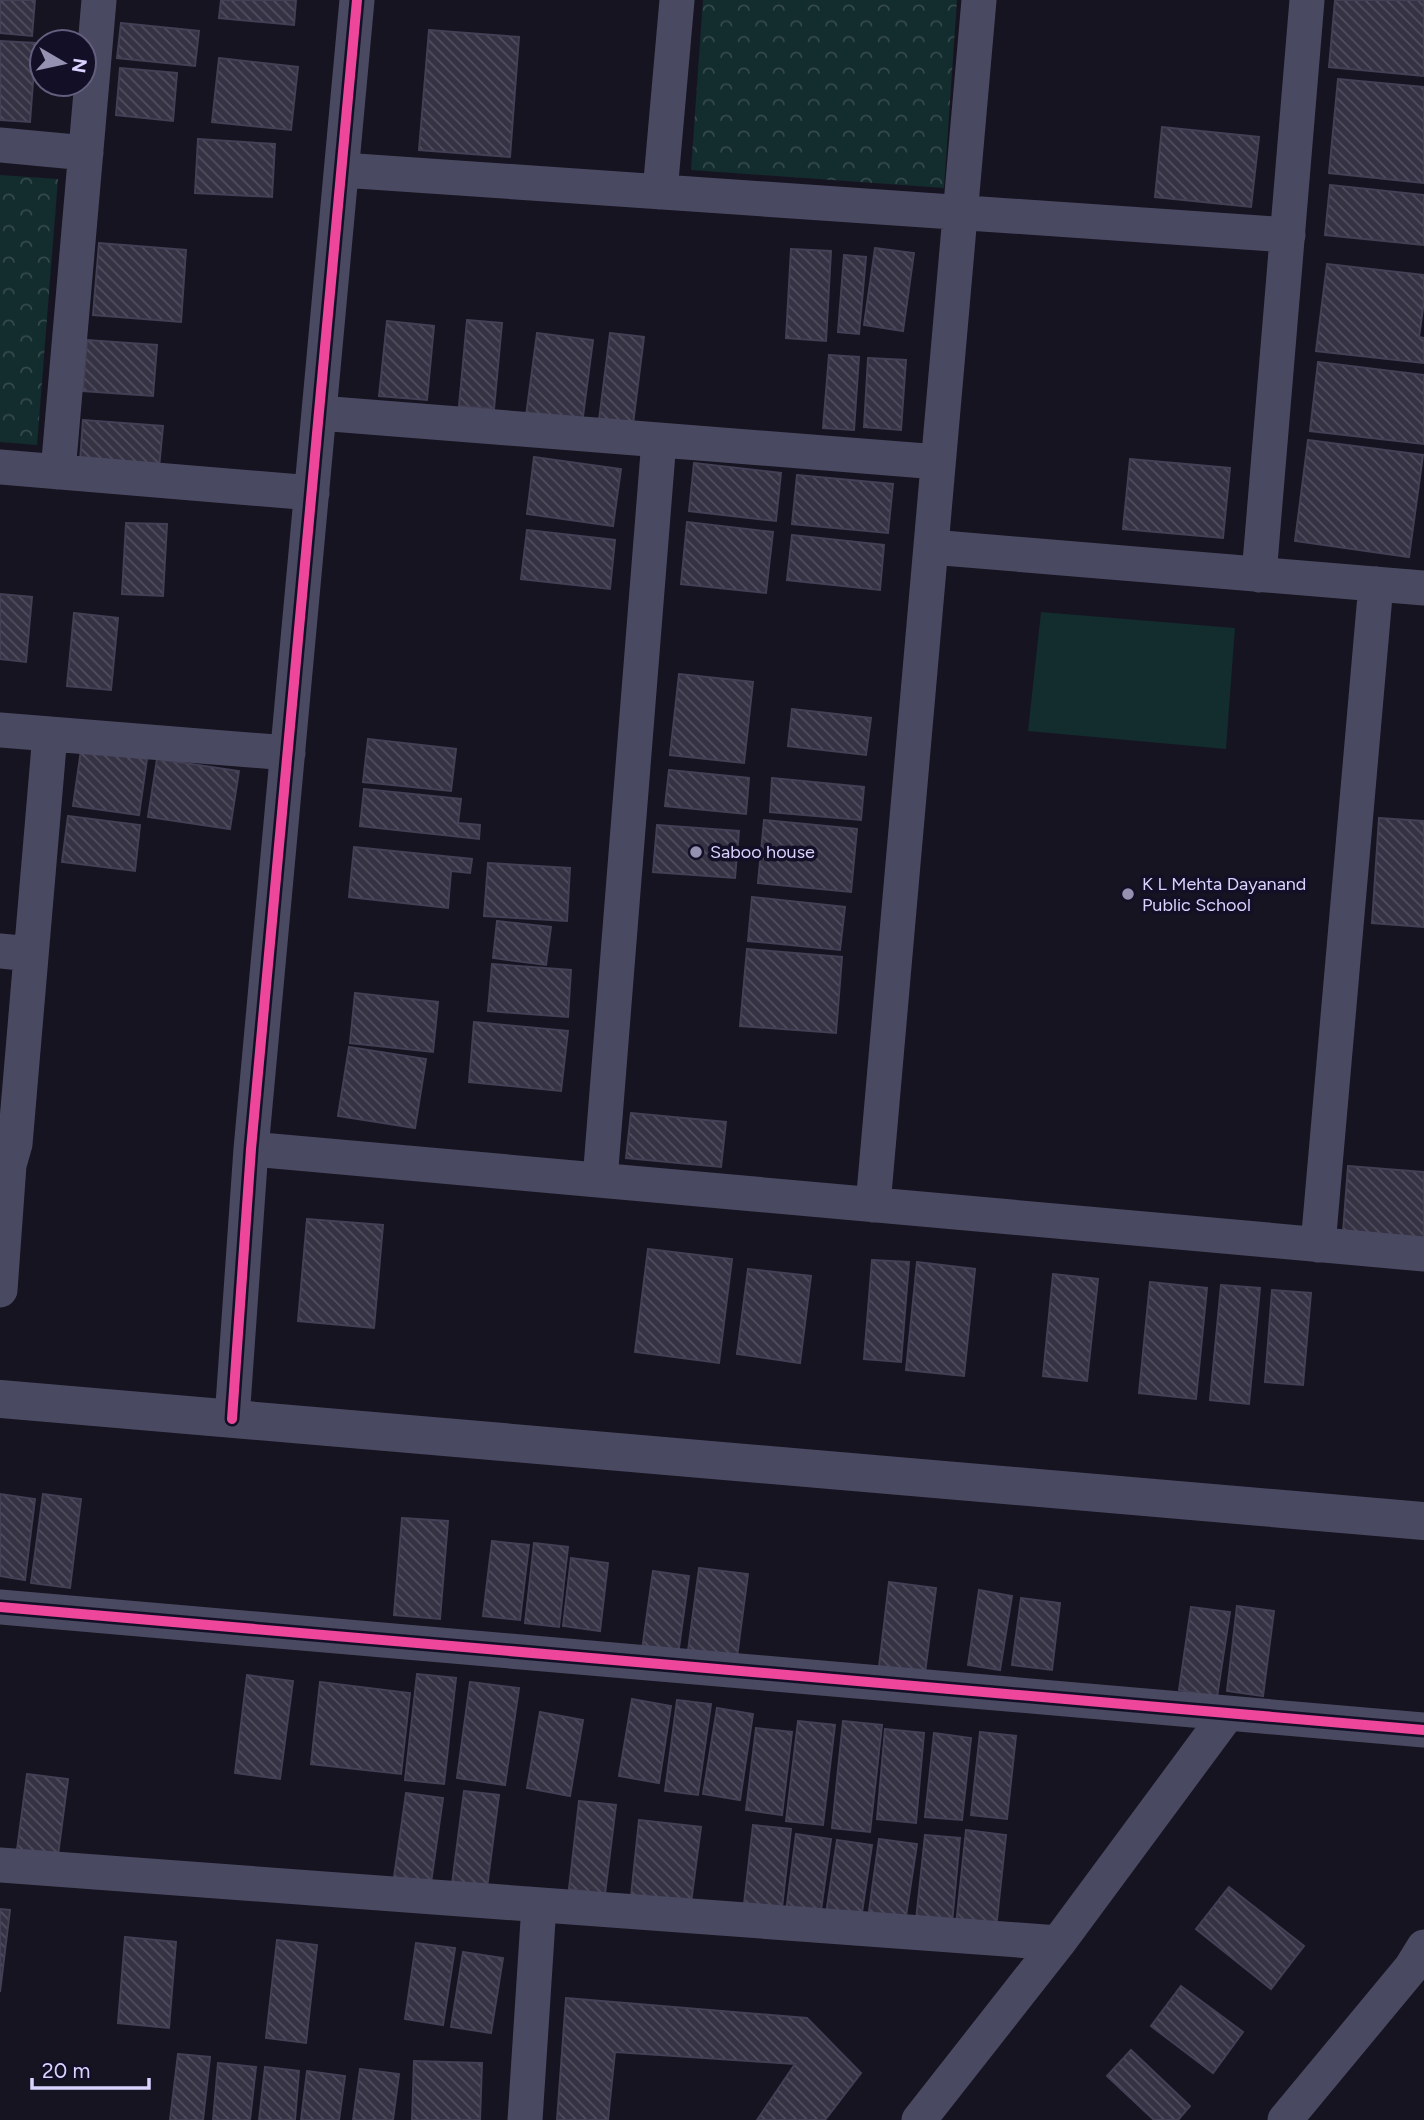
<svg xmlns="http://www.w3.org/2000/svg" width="1424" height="2120" viewBox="0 0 1424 2120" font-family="Figtree,sans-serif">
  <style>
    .park { fill: url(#park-crowns) }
    .pitch { fill: #132c2d }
    .building { fill: url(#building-back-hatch); stroke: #433f54; stroke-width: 2 }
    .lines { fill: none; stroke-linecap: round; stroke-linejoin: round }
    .minor { stroke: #4a4962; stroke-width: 35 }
    .tertiary { stroke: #4a4962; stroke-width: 38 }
    .cycleway-casing { stroke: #130f26; stroke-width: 15 }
    .cycleway { stroke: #ed469a; stroke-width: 10 }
    .poi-dot { fill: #9591b1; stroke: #130f26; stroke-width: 2.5 }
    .labels { text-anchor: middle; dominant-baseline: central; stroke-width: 7; stroke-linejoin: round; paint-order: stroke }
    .poi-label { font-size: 18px; fill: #d9d4ff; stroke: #130f26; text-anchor: start }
  </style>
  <defs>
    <pattern id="park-crowns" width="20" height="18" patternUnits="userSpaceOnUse" patternTransform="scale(1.75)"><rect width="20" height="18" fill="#132c2d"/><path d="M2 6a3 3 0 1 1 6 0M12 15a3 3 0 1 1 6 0" fill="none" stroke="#354a4c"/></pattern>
    <pattern id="building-back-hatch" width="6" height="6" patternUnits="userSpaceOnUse" patternTransform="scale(1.75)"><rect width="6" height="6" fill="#343243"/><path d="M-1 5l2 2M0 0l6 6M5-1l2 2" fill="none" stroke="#514f5f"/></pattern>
  </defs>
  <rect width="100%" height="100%" fill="#161421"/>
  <path class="park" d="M703,0H957L944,188L691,170Z
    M0,175L58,179L37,445L0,442Z"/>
  <path class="pitch" d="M1041,612L1235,628L1226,749L1028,731Z"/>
  <path class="building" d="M0,0H35L32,36L0,33Z
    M221,0H296L294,25L219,18Z
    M1335,0H1424V76L1329,67Z
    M121,23L199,31L195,66L117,58Z
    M429,30L519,37L510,157L419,150Z
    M0,41L36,43L30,122L0,120Z
    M219,58L298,67L291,130L212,122Z
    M120,68L177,73L173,121L116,115Z
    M1338,79L1424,87V183L1329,173Z
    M1162,127L1259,137L1251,207L1155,197Z
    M198,139L275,144L272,197L195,193Z
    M1330,185L1424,195V245L1325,235Z
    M99,243L186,250L181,322L93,315Z
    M875,248L914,253L903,331L864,325Z
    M791,249L831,251L826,341L786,338Z
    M844,255L866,257L859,334L838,332Z
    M1327,264L1424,275V301L1419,337L1424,338V363L1316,351Z
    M467,320L502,323L494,409L459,406Z
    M387,321L434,326L427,400L379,396Z
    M537,333L593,340L582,424L526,416Z
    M610,333L644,337L632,432L598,428Z
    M87,340L157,345L153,396L83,391Z
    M829,355L859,357L854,430L823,428Z
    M868,358L906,360L901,430L864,427Z
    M1318,362L1424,375V444L1310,431Z
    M83,420L163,426L159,468L80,461Z
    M1308,440L1423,455L1409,557L1295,541Z
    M534,457L621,469L613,526L527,514Z
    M1130,459L1230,468L1223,538L1123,529Z
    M694,463L781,473L776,521L689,511Z
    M797,475L893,484L888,533L792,524Z
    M687,522L773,532L766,593L681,584Z
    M126,523L167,524L163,596L122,594Z
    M527,530L615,540L610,589L521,579Z
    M792,535L884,545L880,590L787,580Z
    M0,594L32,597L26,662L0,659Z
    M74,613L118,618L111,690L67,686Z
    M679,674L753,682L744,763L670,755Z
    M792,709L871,718L866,755L788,746Z
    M368,739L456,749L451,791L363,782Z
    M81,750L147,759L139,815L73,806Z
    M157,759L239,771L230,829L148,817Z
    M669,770L749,778L746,814L665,806Z
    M772,778L864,787L861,820L770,812Z
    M364,789L461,799L458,823L480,825L479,839L360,826Z
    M68,816L140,825L135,871L62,862Z
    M1379,818L1424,821V927L1372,923Z
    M764,820L857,829L851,892L758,883Z
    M657,825L739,831L735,878L653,872Z
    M354,847L472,859L470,873L451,871L448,908L349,897Z
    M488,863L570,868L567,921L484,916Z
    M752,897L845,907L840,950L748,941Z
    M497,921L551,927L546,965L493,958Z
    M747,949L842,957L836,1033L740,1026Z
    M492,964L571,970L568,1017L488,1011Z
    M355,993L438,1002L433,1052L350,1043Z
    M474,1022L568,1031L561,1091L469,1082Z
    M349,1047L426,1059L415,1128L338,1116Z
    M631,1113L726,1122L721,1167L626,1158Z
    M1348,1166L1424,1172V1238L1343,1232Z
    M307,1219L383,1225L374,1328L298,1321Z
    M648,1249L732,1259L719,1363L635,1352Z
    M872,1260L909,1262L901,1362L864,1359Z
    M917,1262L975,1269L964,1376L906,1370Z
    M748,1269L811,1276L800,1363L737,1354Z
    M1053,1274L1098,1279L1087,1381L1043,1376Z
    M1150,1282L1207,1288L1196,1399L1139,1393Z
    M1221,1285L1260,1288L1249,1404L1210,1400Z
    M1272,1290L1311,1293L1303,1385L1265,1382Z
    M0,1494L35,1499L25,1580L0,1576Z
    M43,1494L81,1499L70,1588L31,1583Z
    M402,1518L448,1521L440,1619L394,1615Z
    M492,1541L529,1545L520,1620L483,1616Z
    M534,1543L568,1547L559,1627L525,1623Z
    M571,1558L608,1563L600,1631L563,1626Z
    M699,1568L748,1574L737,1657L688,1651Z
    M653,1571L689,1576L678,1655L642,1650Z
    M889,1582L936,1588L925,1673L879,1667Z
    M979,1590L1012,1596L1000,1670L968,1665Z
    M1021,1598L1060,1603L1052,1670L1012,1665Z
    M1237,1606L1274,1611L1263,1696L1227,1691Z
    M1191,1607L1230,1612L1217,1697L1179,1690Z
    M417,1674L456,1678L444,1784L405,1780Z
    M247,1675L293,1681L280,1779L235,1773Z
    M320,1682L410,1693L401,1774L311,1764Z
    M470,1682L519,1688L505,1785L457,1778Z
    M632,1699L671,1706L659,1783L619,1776Z
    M677,1700L711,1704L698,1795L665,1791Z
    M717,1708L753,1714L740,1800L703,1794Z
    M540,1712L583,1720L570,1796L527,1788Z
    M798,1721L835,1725L823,1825L786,1821Z
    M843,1721L882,1725L870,1832L832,1828Z
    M756,1728L792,1732L782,1815L746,1810Z
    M885,1729L924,1733L916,1823L877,1819Z
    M980,1732L1016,1736L1007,1819L971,1815Z
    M934,1733L971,1738L962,1820L925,1817Z
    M27,1774L68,1779L58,1855L17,1850Z
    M464,1791L499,1795L487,1888L452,1884Z
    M406,1793L443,1798L431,1883L394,1877Z
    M579,1801L616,1805L605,1894L569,1889Z
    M639,1820L701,1827L691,1903L631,1896Z
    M753,1825L791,1829L782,1908L744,1904Z
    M966,1830L1006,1835L996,1929L956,1925Z
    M796,1834L831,1839L820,1917L786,1912Z
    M925,1835L960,1838L952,1923L916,1920Z
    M879,1839L917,1844L905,1923L868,1918Z
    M837,1840L872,1845L861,1919L826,1914Z
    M1229,1887L1304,1946L1271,1989L1196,1929Z
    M0,1909L10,1910L0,1992Z
    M125,1937L176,1942L169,2028L118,2023Z
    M277,1940L317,1945L306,2043L266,2038Z
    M416,1943L455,1948L443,2025L405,2019Z
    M463,1952L503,1958L491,2033L451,2027Z
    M1181,1986L1243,2032L1213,2073L1151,2026Z
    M566,1998L807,2018L861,2073L825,2120H757L795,2064L615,2052L608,2120H557Z
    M1131,2050L1190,2106L1178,2120H1154L1107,2076Z
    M178,2054L210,2057L203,2120H170Z
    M414,2061L482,2063L480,2120H412Z
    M218,2063L256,2067L250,2120H213Z
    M265,2067L299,2071L295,2120H259Z
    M360,2069L399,2074L393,2120H353Z
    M307,2071L345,2076L339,2120H301Z"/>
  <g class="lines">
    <path class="minor" d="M0,145L86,153
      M342,170L1288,235
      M660,192L677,0
      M319,413L938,462
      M0,467L312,493
      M58,472L99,0
      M931,547L1424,588
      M1259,575L1307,0
      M0,730L288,753
      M0,951L31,954
      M251,1149L1424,1254
      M0,1173L9,1165L15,1144L50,734
      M600,1180L659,440
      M873,1205L979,0
      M1318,1245L1376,584
      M0,1290L9,1165
      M232,1419L251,1149L357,0
      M0,1607L1424,1730
      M0,1865L1058,1943
      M525,2120L539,1905
      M919,2120L1058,1943L1228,1713
      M1285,2120L1411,1968L1424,1947"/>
    <path class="tertiary" d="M0,1399L1424,1521"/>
    <defs>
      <path id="cycleway" d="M232,1419L251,1149L357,0
        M0,1607L1424,1730"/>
    </defs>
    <use href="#cycleway" class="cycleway-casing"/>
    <use href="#cycleway" class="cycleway"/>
  </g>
  <g class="poi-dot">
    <circle cx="696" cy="852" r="7"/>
    <circle cx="1128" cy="894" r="7"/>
  </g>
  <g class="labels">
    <g class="poi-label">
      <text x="710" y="852">Saboo house</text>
      <text x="1142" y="884">K L Mehta Dayanand<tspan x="1142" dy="21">Public School</tspan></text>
    </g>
  </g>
  <g transform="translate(63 63) rotate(99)"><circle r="33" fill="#130f26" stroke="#625e7d" stroke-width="2"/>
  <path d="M0-5L12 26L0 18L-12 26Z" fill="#9591b1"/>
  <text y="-10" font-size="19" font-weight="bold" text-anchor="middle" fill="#d9d4ff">N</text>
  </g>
  <path d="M32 2078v10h117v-10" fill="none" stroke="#d9d4ff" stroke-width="3.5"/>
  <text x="42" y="2078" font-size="21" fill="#d9d4ff" stroke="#130f26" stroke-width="5" paint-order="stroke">20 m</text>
</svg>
